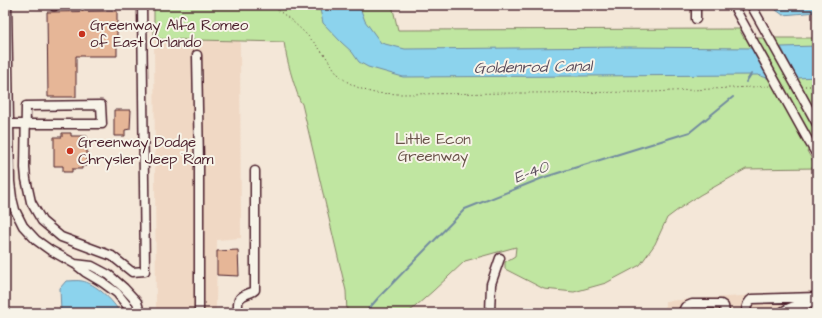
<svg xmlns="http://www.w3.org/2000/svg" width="822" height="318" viewBox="0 0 822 318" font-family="'Architects Daughter',sans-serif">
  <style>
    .built { fill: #f0d8c4 }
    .green { fill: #c0e6a1; stroke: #858266 }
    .water { fill: #8cd3ed; stroke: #728b9f }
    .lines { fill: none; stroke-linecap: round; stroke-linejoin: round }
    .stream { stroke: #728b9f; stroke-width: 2 }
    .building { fill: #e6b697; stroke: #4a1f2b }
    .minor-casing { stroke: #4a1f2b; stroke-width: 11 }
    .path { stroke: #4a1f2b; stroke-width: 1; stroke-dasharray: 1 3; stroke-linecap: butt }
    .minor { stroke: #f7f3e8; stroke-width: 8 }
    .poi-dot { fill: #c8321e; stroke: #f7f3e8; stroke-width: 1.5 }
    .labels { text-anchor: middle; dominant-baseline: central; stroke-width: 4; stroke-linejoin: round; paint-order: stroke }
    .poi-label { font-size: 15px; fill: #4a1f2b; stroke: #f7f3e8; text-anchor: start }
    .park-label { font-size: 15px; fill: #685148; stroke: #f7f3e8 }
    .water-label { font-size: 16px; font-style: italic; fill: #5a4c5c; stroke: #f7f3e8 }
  </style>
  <rect width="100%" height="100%" fill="#f4e7d8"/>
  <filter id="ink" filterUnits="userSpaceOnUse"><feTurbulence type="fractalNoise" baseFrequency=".025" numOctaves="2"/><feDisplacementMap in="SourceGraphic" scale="8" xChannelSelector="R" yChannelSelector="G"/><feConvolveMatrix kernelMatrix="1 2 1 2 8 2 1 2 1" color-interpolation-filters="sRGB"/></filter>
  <g filter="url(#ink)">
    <path class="built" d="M154,39L240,41L241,238L217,240L216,310H156Z
      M817,291V313H665V301Z"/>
    <path class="green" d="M154,5H392L398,30L739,29L744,38H817V149L807,151L817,168L746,169L700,195L683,206L667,218L655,244L640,265L606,283L574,292L544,289L505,269V262L515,256L516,247L465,261L433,291L408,313H347L346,291L302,104L300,101C293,82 287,62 284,42L154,39Z"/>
    <path class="water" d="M319,5H359L365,21L381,43L405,49L627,47L753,48L770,79L758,75L403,77L368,67L359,62L352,52L341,42L323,23Z
      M774,5H817V12L783,15L776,10Z
      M817,46V77L797,78L781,47Z
      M66,281C71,281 77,280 82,281C95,283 114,301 120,313H61L60,288Z"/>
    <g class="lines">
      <path class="stream" d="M746,82L752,73
        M365,313L379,297L465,209L545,177L690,132L733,97"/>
    </g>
    <path class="building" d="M117,11V56H76V97H48L47,12Z
      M114,110H131L130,129L125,130V136H114Z
      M62,133H71V136H87V166H82V169H72V172H63V166H54V137H62Z
      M238,250L239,276L217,275V251Z"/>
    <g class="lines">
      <defs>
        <path id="minor" d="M7,5L10,182L12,198L15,210L23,226L36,240L50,250L75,264L85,272L102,282L117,293L130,309L132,313
          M54,5V6
          M696,5V19
          M733,5L808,140L817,155
          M751,5L799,91L817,124
          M197,55L199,162V313
          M9,124H102L101,105L26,106L25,168L26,179L31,202L42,221L61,237L112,256L132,272L145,271L142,5
          M75,264L92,266L109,275L124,288L137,302L140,313
          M238,313C238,303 236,298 247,294C251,292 252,293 255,290V171
          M490,313L491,284L500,258
          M682,313L685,307L692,304H721L724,306L725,313
          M746,313C746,307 747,302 752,299L817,297
          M781,313C792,304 804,304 817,304"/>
      </defs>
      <use href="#minor" class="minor-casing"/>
      <path class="path" d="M267,5C285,11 311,38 323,53C329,60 335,72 342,78C351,85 364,91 375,93C382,94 390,93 397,94L653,92L770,86
        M805,86H817"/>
      <use href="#minor" class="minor"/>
    </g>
  </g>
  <g class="poi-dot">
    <circle cx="82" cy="34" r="4"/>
    <circle cx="70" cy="151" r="4"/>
  </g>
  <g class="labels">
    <g class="poi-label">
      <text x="90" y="25">Greenway Alfa Romeo<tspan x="90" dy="17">of East Orlando</tspan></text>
      <text x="78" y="142">Greenway Dodge<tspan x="78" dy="17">Chrysler Jeep Ram</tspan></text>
    </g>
    <g class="park-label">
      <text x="433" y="139">Little Econ<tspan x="433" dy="17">Greenway</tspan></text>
    </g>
    <g class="water-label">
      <text transform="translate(533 67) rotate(-1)">Goldenrod Canal</text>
      <text transform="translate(531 172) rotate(-21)">E-40</text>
    </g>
  </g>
  <rect width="822" height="318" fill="none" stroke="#f7f3e8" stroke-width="20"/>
  <rect x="10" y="10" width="802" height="298" fill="none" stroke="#4a1f2b" stroke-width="1.5" filter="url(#ink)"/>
</svg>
